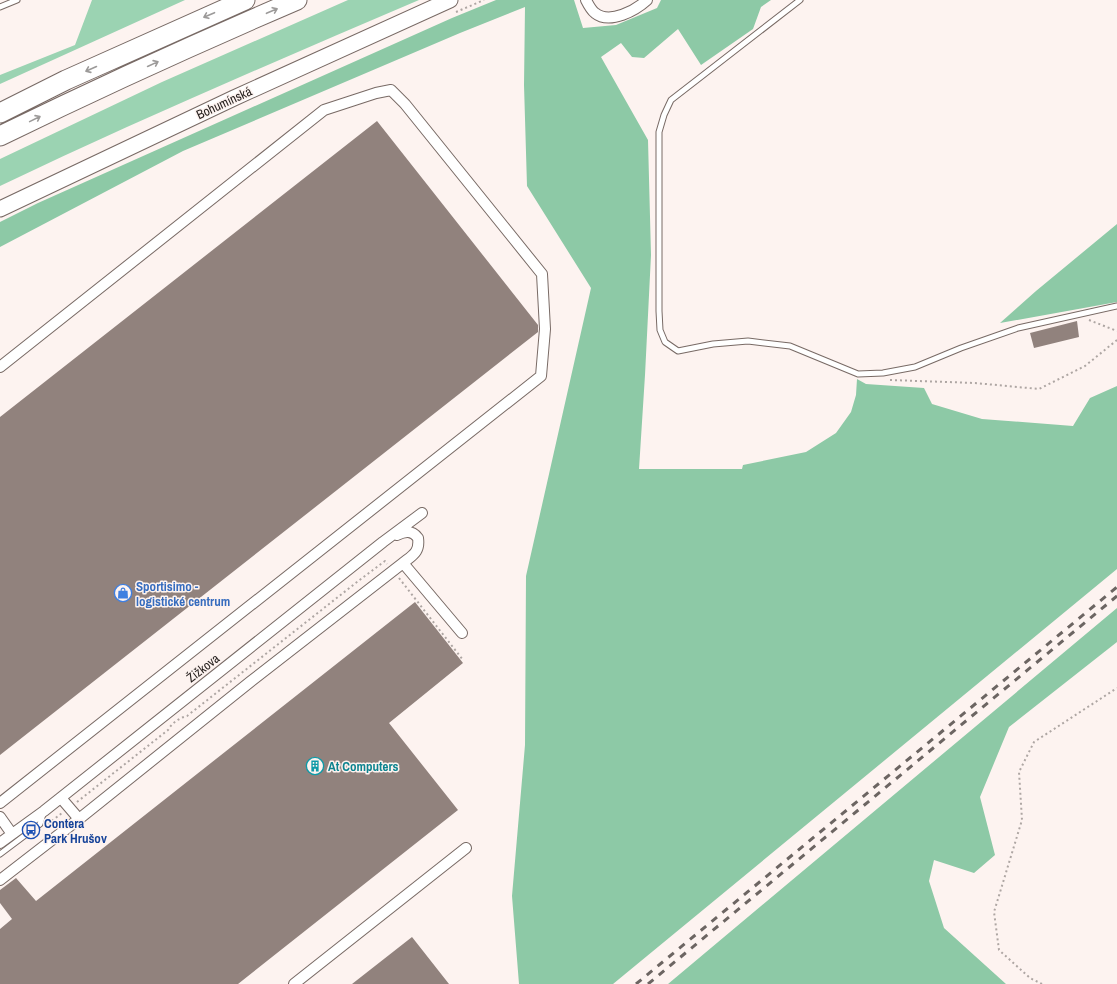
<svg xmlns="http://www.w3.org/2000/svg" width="1117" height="984" viewBox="0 0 1117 984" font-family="'Archivo Narrow',sans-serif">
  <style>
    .green { fill: #9bd3b2 }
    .forest { fill: #8dc9a6 }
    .building { fill: #91827d }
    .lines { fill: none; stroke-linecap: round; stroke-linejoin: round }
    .lane-casing { stroke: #786a65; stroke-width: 7 }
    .street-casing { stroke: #786a65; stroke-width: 12 }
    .secondary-casing { stroke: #786a65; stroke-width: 17 }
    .highway-casing { stroke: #786a65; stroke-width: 21 }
    .path { stroke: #aea6a3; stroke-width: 2; stroke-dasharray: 2 3; stroke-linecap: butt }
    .lane { stroke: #fff; stroke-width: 5 }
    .street { stroke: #fff; stroke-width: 10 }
    .secondary { stroke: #fff; stroke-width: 15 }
    .highway { stroke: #fff; stroke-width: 19 }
    .rail { stroke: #6c6562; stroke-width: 3; stroke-dasharray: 7 7; stroke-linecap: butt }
    .oneway { stroke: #9c9a99 }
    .labels { text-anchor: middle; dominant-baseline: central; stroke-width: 3; stroke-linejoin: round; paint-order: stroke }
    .street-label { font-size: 13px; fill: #241e1c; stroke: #fdf3f0 }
    .shop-label { font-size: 13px; font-weight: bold; fill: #366cbe; stroke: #fdf3f0; text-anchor: start }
    .culture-label { font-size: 13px; font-weight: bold; fill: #0d838f; stroke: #fdf3f0; text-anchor: start }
    .transit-label { font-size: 13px; font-weight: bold; fill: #164399; stroke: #fdf3f0; text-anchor: start }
  </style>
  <rect width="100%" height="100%" fill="#fdf3f0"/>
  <path class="green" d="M92,0H185L0,84V75L75,45Z
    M348,0H419C279,60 138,120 0,186V159L162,82Z"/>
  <path class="forest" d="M496,0H574L583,28L616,25L657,8L661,0H771L761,7L753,29L701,65L678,29L644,58L632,57L621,43L601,57L648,140L651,255L645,375L639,469H742L743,465L806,452L836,433L851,412L856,395L857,379L866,384L924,388L932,404L982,419L1073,426L1090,398L1117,386V569L613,984H519L512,896L525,745L526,576L591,288L527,186L524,85L525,7L460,33L183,151L0,247V222L38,203L452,18Z
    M1117,224V302L1000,323L1036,291Z
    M1117,608V642L1009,727L980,797L995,855L974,873L934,860L929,881L944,928L1006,984H668Z"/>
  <path class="building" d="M377,121L538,325V332L0,755V417Z
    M1077,321L1079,337L1034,348L1030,333Z
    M415,602L463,663L389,723L458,810L238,984H0V929L12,919L0,903V890L16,878L36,901Z
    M412,937L449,984H352Z"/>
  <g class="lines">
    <defs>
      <path id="lane" d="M800,0L671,100L664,115L659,132V311L660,330L665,342L678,351L713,344L748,341L790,346L858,374L883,373L915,367L961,348L1018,328L1117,306
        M0,7L17,0
        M0,854L40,824L43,814"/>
      <path id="street" d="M586,0C588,4 591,10 595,13C610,25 636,10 647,0
        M0,367L324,110L376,93L391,90L405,104L542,274L545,329L541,376L0,803
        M397,535C405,531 412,530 418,538C420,552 413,555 403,563
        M61,798L79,819
        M0,817L12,834
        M0,843L44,811L383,542L422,513
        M0,880L79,819L250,682L403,563L462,633
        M294,984L466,848"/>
      <path id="secondary" d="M0,209L234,98L450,0"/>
      <path id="highway" d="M0,113L66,80L245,0
        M0,136C98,88 197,43 297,0"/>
    </defs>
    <use href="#lane" class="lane-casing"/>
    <use href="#street" class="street-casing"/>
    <use href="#secondary" class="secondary-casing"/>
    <use href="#highway" class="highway-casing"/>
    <path class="path" d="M456,12L484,0
      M1089,320L1117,331
      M890,380L975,383L1039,389L1085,366L1117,340
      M399,578L463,660
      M77,802L168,730C172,723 179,718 187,716L357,582L385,561L387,564
      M48,824L62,813
      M1042,984L1030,978L999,950L994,912L1022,820L1019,772L1034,742L1117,688"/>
    <use href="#lane" class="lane"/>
    <use href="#street" class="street"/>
    <use href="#secondary" class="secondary"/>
    <use href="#highway" class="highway"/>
    <path class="rail" d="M636,984L1117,587
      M648,984L1117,596"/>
  </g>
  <defs><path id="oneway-shaft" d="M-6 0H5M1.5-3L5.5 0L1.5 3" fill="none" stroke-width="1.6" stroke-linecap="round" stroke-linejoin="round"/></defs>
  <g class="oneway">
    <use href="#oneway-shaft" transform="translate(272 11) rotate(-23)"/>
    <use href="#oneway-shaft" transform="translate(209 15) rotate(157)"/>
    <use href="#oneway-shaft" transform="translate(153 64) rotate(-25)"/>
    <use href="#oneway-shaft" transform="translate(91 69) rotate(156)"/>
    <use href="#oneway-shaft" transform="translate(35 119) rotate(-26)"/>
  </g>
  <defs>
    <symbol id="shop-ring" viewBox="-11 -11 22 22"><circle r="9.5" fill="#fdf3f0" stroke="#3f7fe0" stroke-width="1.5"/><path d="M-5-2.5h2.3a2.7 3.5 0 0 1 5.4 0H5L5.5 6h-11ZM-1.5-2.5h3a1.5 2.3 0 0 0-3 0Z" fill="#3f7fe0"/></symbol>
    <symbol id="building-ring" viewBox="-11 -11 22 22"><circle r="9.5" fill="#fdf3f0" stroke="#0f9aa8" stroke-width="1.5"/><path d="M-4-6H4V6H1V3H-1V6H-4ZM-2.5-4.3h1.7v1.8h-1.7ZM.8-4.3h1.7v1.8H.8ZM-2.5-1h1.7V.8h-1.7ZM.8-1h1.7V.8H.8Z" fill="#0f9aa8"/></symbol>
    <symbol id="bus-ring" viewBox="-11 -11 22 22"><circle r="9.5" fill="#fdf3f0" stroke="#1a4fb4" stroke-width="1.5"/><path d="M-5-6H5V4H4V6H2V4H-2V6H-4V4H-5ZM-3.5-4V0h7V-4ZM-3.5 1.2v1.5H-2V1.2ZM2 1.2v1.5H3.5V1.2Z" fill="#1a4fb4"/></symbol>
  </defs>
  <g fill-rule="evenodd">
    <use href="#shop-ring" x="113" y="583" width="20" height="20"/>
    <use href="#building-ring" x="305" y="756" width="20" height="20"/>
    <use href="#bus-ring" x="21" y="820" width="20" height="20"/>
  </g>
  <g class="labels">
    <g class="street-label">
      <text transform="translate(224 103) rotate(-25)">Bohumínská</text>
      <text transform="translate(203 668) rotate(-38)">Žižkova</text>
    </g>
    <g class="shop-label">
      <text x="136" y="586">Sportisimo -<tspan x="136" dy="15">logistické centrum</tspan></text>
    </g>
    <g class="culture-label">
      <text x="328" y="766">At Computers</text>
    </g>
    <g class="transit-label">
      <text x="44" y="823">Contera<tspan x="44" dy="15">Park Hrušov</tspan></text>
    </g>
  </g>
</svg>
